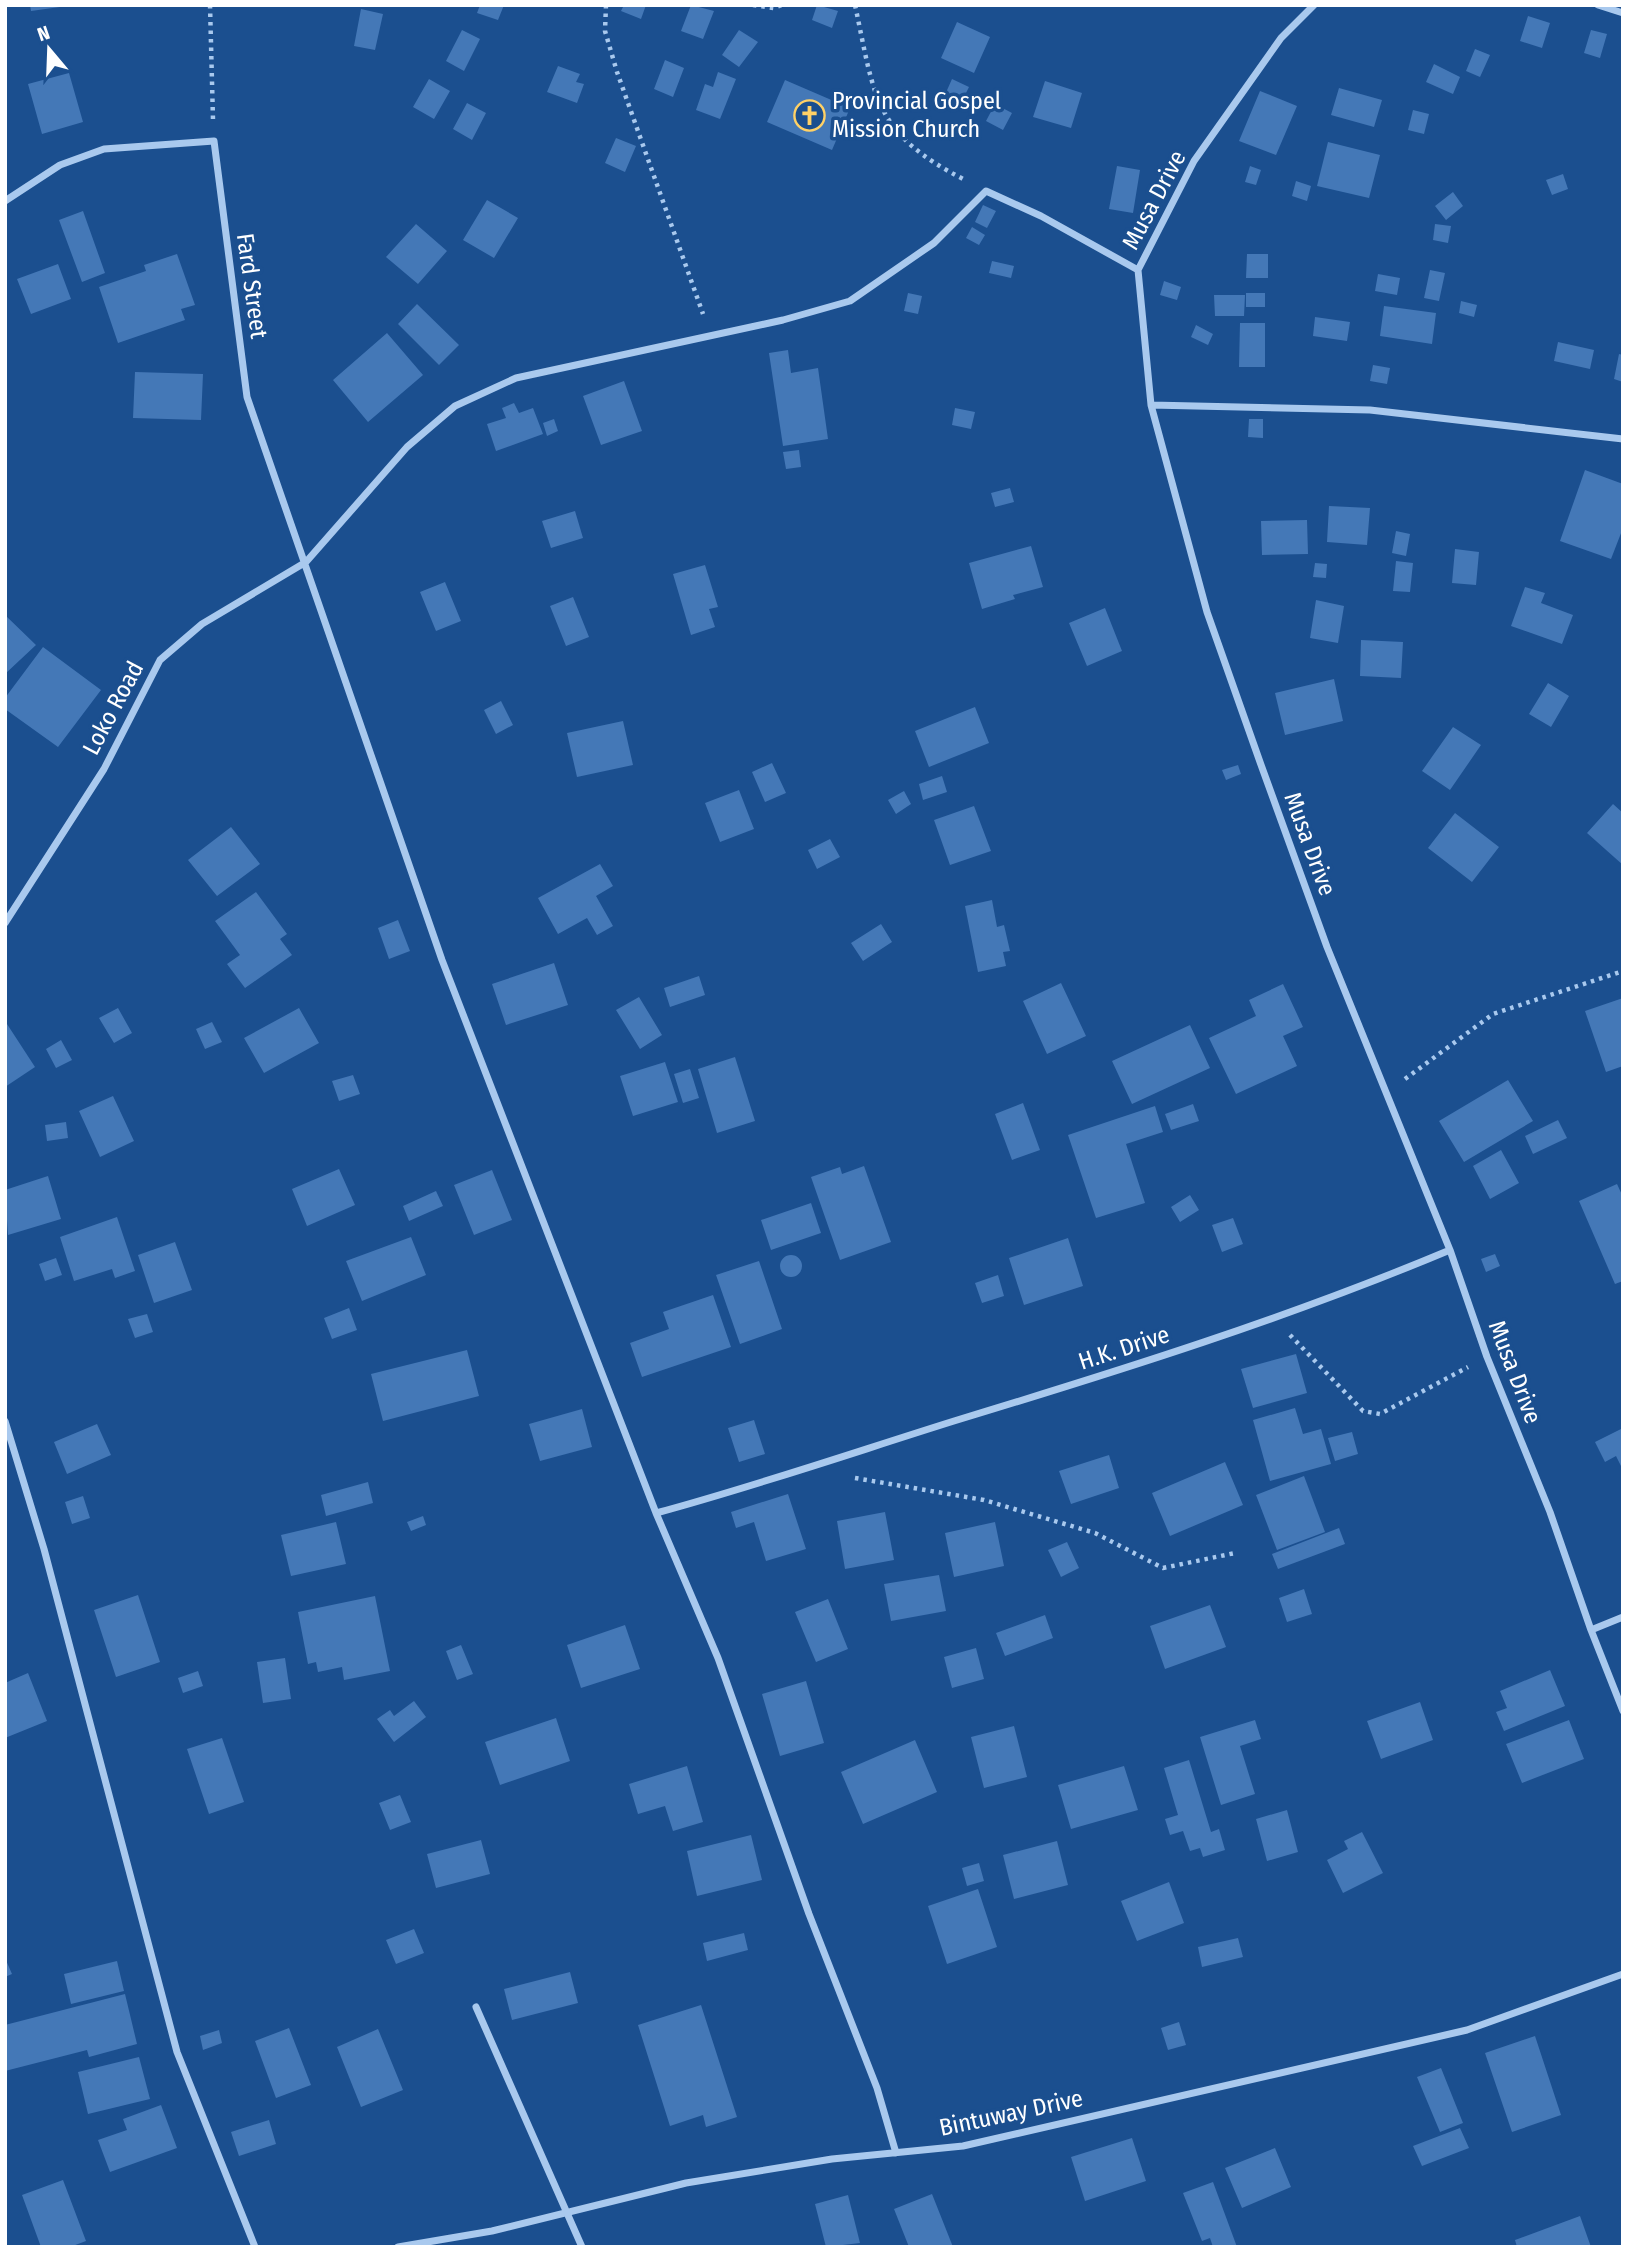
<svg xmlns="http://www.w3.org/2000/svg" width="1628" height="2252" viewBox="0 0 1628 2252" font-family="'Fira Sans Condensed',sans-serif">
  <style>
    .building { fill: #4478b7 }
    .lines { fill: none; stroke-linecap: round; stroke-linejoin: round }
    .path { stroke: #a9c9ee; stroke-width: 4.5; stroke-dasharray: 3.5 5; stroke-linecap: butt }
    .minor { stroke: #a9c9ee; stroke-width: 7 }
    .labels { text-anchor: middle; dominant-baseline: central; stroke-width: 7; stroke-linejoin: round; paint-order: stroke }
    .poi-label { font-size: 24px; fill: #fff; stroke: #1b4f8f; text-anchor: start }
    .street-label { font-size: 24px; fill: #fff; stroke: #1b4f8f }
  </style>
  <rect width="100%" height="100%" fill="#1b4f8f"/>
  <path class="building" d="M30,5H59L60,7L31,11Z
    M480,5H504L498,20L477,13Z
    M624,5H646L641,19L621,11Z
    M691,5L714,11L703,39L681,31Z
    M817,5L838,11L832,28L812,20Z
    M361,9L383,14L375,50L354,46Z
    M1528,16L1550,23L1542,48L1520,41Z
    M957,22L990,37L974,73L941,58Z
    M462,30L480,39L464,71L446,61Z
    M739,30L758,42L739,67L722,55Z
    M1591,30L1607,34L1600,58L1584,53Z
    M1475,49L1490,55L1480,77L1466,71Z
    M665,60L684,68L673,97L654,89Z
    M1434,64L1460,77L1453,94L1426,82Z
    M558,66L580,74L576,82L584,84L577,103L547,92Z
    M718,72L736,79L720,119L696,110L705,84L713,87Z
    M69,73L83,122L42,134L28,84Z
    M429,79L450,91L434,119L413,107Z
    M952,79L969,87L960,105L944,97Z
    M785,80L850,108L832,150L767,122Z
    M1045,81L1082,93L1071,128L1033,117Z
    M1339,88L1382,100L1374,127L1331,115Z
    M1260,91L1297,106L1276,155L1239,141Z
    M467,103L486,113L472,140L453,129Z
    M995,104L1012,113L1003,130L986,121Z
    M1413,110L1429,114L1424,134L1408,130Z
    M616,138L636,146L625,172L605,163Z
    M1328,142L1380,155L1369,198L1317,186Z
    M1117,166L1140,170L1133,213L1109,209Z
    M1250,166L1261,170L1256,185L1245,182Z
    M1563,174L1568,189L1552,195L1546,180Z
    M1296,181L1311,186L1307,201L1292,196Z
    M1453,192L1463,206L1446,220L1435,206Z
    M487,200L518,218L494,258L463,240Z
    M983,205L996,211L987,228L975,222Z
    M83,211L105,273L82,282L59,220Z
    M416,224L447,251L418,284L386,257Z
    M1435,224L1451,226L1448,243L1433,240Z
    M972,227L985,235L979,245L966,238Z
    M177,254L195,305L181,309L185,320L118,343L99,287L146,271L144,265Z
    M1247,254H1268V278H1246Z
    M992,261L1014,266L1011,278L989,273Z
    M58,264L71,299L31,314L17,279Z
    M1430,270L1445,273L1439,301L1424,298Z
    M1378,274L1400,278L1397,295L1375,291Z
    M1164,281L1181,287L1177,300L1160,295Z
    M908,293L922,296L918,314L904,311Z
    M1246,293H1265V307H1246Z
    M1214,295H1245L1244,316H1215Z
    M1461,301L1477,305L1474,317L1459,313Z
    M417,304L459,345L439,365L398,324Z
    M1384,306L1436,313L1432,344L1380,336Z
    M1315,317L1350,322L1347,341L1313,336Z
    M1240,323H1265V367H1239Z
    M1196,325L1213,334L1208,345L1191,337Z
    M387,333L423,375L368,422L333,380Z
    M1558,342L1594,350L1590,369L1554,361Z
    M788,350L791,373L818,368L828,439L783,446L769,353Z
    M1619,354L1623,355V382L1614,379Z
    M1373,365L1390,368L1387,384L1370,381Z
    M135,372L203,374L201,420L133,418Z
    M624,381L642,431L601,445L583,396Z
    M514,403L519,413L533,408L543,434L496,451L487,424L506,418L502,408Z
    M955,408L975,412L971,429L952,425Z
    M554,419L558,431L547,436L543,423Z
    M1249,419H1263V438L1248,437Z
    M799,450L801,467L786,469L783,452Z
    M1585,470L1623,484V528L1611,559L1560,541Z
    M1010,488L1014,502L995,507L991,493Z
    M1329,506L1370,508L1367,545L1327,542Z
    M575,511L583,538L551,548L542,521Z
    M1307,520L1308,554L1262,555L1261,521Z
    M1396,531L1410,534L1406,556L1392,553Z
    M1031,546L1043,587L1013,595L1015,599L982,609L969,563Z
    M1455,549L1479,552L1476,585L1452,583Z
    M1396,561L1413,563L1410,592L1393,591Z
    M1315,563L1327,564L1326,578L1313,577Z
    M705,565L718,607L709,609L715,627L691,635L673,574Z
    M445,582L461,621L436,631L420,592Z
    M1525,587L1545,593L1541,603L1573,615L1562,644L1511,626Z
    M573,597L589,637L566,646L550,606Z
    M1316,600L1344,606L1338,643L1310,638Z
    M1105,608L1122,651L1087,666L1069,623Z
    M5,615L36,645L5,674Z
    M1361,640L1403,642L1401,678L1360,676Z
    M43,647L101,690L58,747L5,709V698Z
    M1334,679L1343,721L1285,735L1275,693Z
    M1548,683L1569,696L1551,727L1529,714Z
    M501,701L513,725L496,734L484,710Z
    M975,707L989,743L929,767L915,731Z
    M623,721L633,765L577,777L567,733Z
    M1453,727L1481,745L1450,790L1422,771Z
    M772,763L786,793L765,802L752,772Z
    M1238,765L1241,774L1226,780L1222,770Z
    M942,776L947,792L923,800L919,784Z
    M739,790L754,829L720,842L705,803Z
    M904,791L911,804L896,814L888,800Z
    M1613,804L1623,813V865L1587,833Z
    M974,806L991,851L950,865L934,820Z
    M1455,813L1499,847L1472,882L1428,848Z
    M231,827L260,864L217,896L188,860Z
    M830,839L840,857L817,869L808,850Z
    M600,864L613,886L596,896L613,926L597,935L587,918L558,934L538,898Z
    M256,892L287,934L280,939L292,955L245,988L227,964L240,955L215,921Z
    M992,900L997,927L1004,925L1010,951L1003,952L1006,966L978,972L965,906Z
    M398,920L410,951L389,959L378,928Z
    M881,924L892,942L863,961L851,943Z
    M554,963L568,1005L506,1025L492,984Z
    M699,976L705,995L670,1007L664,988Z
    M1061,983L1086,1036L1047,1054L1023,1001Z
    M1283,984L1303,1027L1283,1036L1297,1066L1236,1094L1209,1038L1256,1016L1249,1000Z
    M639,997L662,1035L640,1049L616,1010Z
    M1623,998V1066L1606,1072L1585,1011Z
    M118,1008L132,1033L114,1043L99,1018Z
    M299,1008L319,1043L264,1073L244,1038Z
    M212,1022L222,1042L205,1049L196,1029Z
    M7,1024L35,1067L5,1087V1025Z
    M1190,1025L1210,1068L1132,1104L1112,1061Z
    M61,1040L72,1060L56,1068L46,1049Z
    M735,1057L755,1121L717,1133L698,1069Z
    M665,1062L678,1102L633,1116L620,1076Z
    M690,1069L699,1098L683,1103L674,1074Z
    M353,1075L360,1094L339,1101L332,1081Z
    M1508,1080L1533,1121L1464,1162L1439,1121Z
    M113,1096L134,1141L100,1157L79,1111Z
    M1023,1103L1040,1150L1012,1160L995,1114Z
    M1193,1104L1199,1121L1171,1130L1165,1114Z
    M1155,1106L1163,1132L1126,1144L1145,1203L1096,1218L1068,1135Z
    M1558,1120L1567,1138L1533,1154L1525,1136Z
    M66,1122L68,1138L47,1141L45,1125Z
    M1501,1150L1519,1183L1490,1199L1473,1166Z
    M864,1166L891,1242L840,1260L811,1177L840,1167L842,1174Z
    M339,1169L355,1205L307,1226L292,1189Z
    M492,1170L512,1220L474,1235L454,1185Z
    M48,1176L61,1219L8,1235L5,1190Z
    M1617,1184L1623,1197V1281L1615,1284L1579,1201Z
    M436,1191L443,1206L409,1221L403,1206Z
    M1190,1195L1199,1210L1180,1222L1171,1207Z
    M811,1203L821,1233L771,1250L761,1220Z
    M117,1217L135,1271L115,1278L112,1269L74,1281L60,1237Z
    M1233,1218L1243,1244L1222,1252L1212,1225Z
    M411,1237L426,1275L362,1301L346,1261Z
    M1068,1238L1083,1286L1024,1305L1009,1258Z
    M175,1242L192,1290L154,1303L138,1255Z
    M1495,1254L1500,1266L1486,1272L1481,1259Z
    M780 1266a11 11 0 1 1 22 0a11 11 0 1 1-22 0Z
    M56,1258L62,1275L45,1281L39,1264Z
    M759,1261L782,1329L740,1344L716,1275Z
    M998,1275L1004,1296L982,1303L975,1283Z
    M713,1295L731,1347L642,1377L630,1343L669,1329L663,1312Z
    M349,1308L357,1330L332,1339L324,1318Z
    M147,1314L153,1332L135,1338L128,1319Z
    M467,1350L479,1396L383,1421L371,1374Z
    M1296,1354L1307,1393L1253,1408L1241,1369Z
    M1295,1408L1303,1434L1321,1429L1331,1464L1270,1481L1253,1420Z
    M582,1409L592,1447L540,1461L529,1424Z
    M754,1420L765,1454L739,1462L728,1428Z
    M97,1424L111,1455L67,1474L54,1442Z
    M1623,1428V1470L1616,1456L1605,1462L1595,1442Z
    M1352,1432L1358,1454L1335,1461L1328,1438Z
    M1109,1455L1119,1488L1071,1504L1059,1471Z
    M1225,1462L1243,1505L1170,1536L1152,1493Z
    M1304,1476L1325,1532L1277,1550L1256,1495Z
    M368,1482L373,1503L326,1516L321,1495Z
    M788,1494L806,1549L766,1561L754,1522L736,1528L731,1512Z
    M83,1496L90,1518L72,1524L65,1502Z
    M885,1512L894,1560L845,1569L837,1521Z
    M423,1516L426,1525L411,1531L407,1522Z
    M336,1522L346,1564L291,1576L281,1535Z
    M995,1522L1004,1566L954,1577L945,1533Z
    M1339,1528L1345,1544L1278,1569L1272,1554Z
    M1067,1542L1079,1568L1061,1577L1048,1550Z
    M939,1575L946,1611L891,1621L884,1584Z
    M1304,1589L1312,1614L1287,1622L1279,1598Z
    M138,1595L160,1662L116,1677L94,1610Z
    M375,1596L390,1671L344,1680L342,1667L318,1672L316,1662L308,1664L298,1612Z
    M828,1599L848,1649L816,1662L795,1612Z
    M1210,1605L1226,1647L1165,1669L1150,1626Z
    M1045,1615L1053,1638L1005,1656L996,1633Z
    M625,1625L640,1669L581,1688L567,1645Z
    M461,1645L473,1674L457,1680L446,1651Z
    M976,1648L984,1679L952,1688L944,1657Z
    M285,1658L291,1699L263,1703L257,1662Z
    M1550,1670L1565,1706L1504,1731L1496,1712L1507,1708L1500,1691Z
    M198,1671L203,1686L183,1693L178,1678Z
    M28,1673L47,1721L5,1738V1683Z
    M806,1681L824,1743L780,1756L762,1694Z
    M414,1701L426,1717L394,1742L377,1719L390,1710L394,1716Z
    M1420,1702L1433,1740L1381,1759L1367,1721Z
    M556,1718L570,1761L500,1785L485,1742Z
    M1255,1720L1261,1739L1240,1746L1255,1794L1221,1805L1200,1737Z
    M1569,1720L1584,1759L1522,1783L1506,1744Z
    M1014,1726L1027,1777L984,1788L971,1737Z
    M222,1738L244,1802L209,1814L187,1749Z
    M915,1740L937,1792L863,1824L841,1772Z
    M1189,1760L1211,1832L1219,1829L1225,1850L1203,1857L1200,1848L1190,1851L1183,1831L1170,1835L1165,1819L1178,1815L1164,1768Z
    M687,1766L703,1822L673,1831L665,1806L638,1814L629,1784Z
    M1124,1766L1138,1810L1071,1829L1058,1785Z
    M400,1795L411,1822L390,1830L379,1803Z
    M1287,1810L1298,1852L1267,1861L1256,1819Z
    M1362,1832L1383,1873L1343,1893L1327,1860L1348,1849L1344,1841Z
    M751,1835L762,1880L697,1896L687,1851Z
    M481,1840L490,1874L436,1888L427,1854Z
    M1057,1841L1068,1885L1014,1899L1003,1855Z
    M979,1863L984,1881L967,1886L962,1868Z
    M1169,1882L1184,1923L1137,1941L1121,1901Z
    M978,1889L997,1947L947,1964L928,1906Z
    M414,1929L424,1953L396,1964L386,1940Z
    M744,1933L748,1950L707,1961L703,1943Z
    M1238,1938L1243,1957L1202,1967L1198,1947Z
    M5,1958L12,1974L5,1977Z
    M117,1961L124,1991L71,2004L64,1974Z
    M570,1972L578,2003L512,2020L504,1989Z
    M125,1994L137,2044L89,2057L87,2050L5,2071V2025Z
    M701,2005L737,2117L706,2127L703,2115L670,2126L638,2025Z
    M1179,2022L1186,2045L1168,2050L1161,2028Z
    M289,2028L311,2085L276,2098L255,2041Z
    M378,2029L403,2090L361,2107L337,2047Z
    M219,2030L222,2043L203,2050L200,2036Z
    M1535,2036L1561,2115L1512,2132L1485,2053Z
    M139,2057L150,2099L88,2114L78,2072Z
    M1441,2068L1463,2123L1440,2132L1417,2077Z
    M161,2105L177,2148L110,2172L98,2140L127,2130L123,2119Z
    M269,2120L276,2144L239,2156L231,2132Z
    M1460,2128L1469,2148L1422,2166L1413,2146Z
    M1132,2138L1146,2181L1085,2201L1071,2157Z
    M1275,2148L1291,2187L1242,2208L1225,2168Z
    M63,2180L86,2241L70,2247H41L22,2195Z
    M1213,2182L1237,2247H1213L1210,2238L1202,2241L1183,2193Z
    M932,2194L953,2247H909L894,2209Z
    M848,2195L860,2243L826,2247L815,2204Z
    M1580,2216L1591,2247H1517L1515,2240Z"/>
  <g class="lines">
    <path class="path" d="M210,5L213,120
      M606,5L605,31L617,72L703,314
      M753,5L774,8L782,5
      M855,5C875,98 873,133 965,180
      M1405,1079L1493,1014L1623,971
      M1290,1335L1363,1411L1380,1414L1468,1367
      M855,1478L984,1500L1095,1533L1163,1568L1235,1553"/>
    <path class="minor" d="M1314,5L1281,38L1194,161L1138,270L1151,405L1207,612L1260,762L1327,947L1450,1250L1487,1357L1550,1512L1591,1630L1623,1711
      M1598,5L1623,13
      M5,201L60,165L104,149L214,141L247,397L442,960L656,1513L718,1658L809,1914L877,2088L896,2153
      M1151,405L1370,410L1623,439
      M5,923L104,769L160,660L202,624L306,562L407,447L455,406L516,378L783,320L850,301L934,243L986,191L1041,216L1138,270
      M5,1421L44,1549L177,2052L255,2247
      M656,1513C756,1486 855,1452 954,1421C1122,1370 1288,1318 1450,1250
      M1591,1630L1623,1617
      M476,2007L582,2247
      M398,2247L492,2231L686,2183L832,2159L963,2146L1467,2030L1623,1974"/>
  </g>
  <defs>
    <symbol id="church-ring" viewBox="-11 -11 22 22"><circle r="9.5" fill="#1b4f8f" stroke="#ffd166" stroke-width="1.5"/><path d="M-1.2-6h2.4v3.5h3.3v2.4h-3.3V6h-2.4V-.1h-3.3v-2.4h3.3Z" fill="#ffd166"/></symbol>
  </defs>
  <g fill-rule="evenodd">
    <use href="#church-ring" x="792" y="98" width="35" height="35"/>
  </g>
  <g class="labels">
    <g class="poi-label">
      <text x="832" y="101">Provincial Gospel<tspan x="832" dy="28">Mission Church</tspan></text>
    </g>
    <g class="street-label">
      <text transform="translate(1154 200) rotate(-62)">Musa Drive</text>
      <text transform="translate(252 286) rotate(82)">Fard Street</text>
      <text transform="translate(113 708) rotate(-62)">Loko Road</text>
      <text transform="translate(1310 844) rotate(70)">Musa Drive</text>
      <text transform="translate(1124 1348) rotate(-18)">H.K. Drive</text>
      <text transform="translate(1515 1372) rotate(69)">Musa Drive</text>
      <text transform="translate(1011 2113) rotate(-12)">Bintuway Drive</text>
    </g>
  </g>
  <rect width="1628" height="2252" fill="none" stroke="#ffffff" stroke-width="14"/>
  <g transform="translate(49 49) rotate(341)" stroke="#1b4f8f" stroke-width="5" paint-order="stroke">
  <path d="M0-5L12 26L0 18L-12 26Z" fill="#ffffff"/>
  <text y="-10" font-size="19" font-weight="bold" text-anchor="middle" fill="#ffffff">N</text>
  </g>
</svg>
